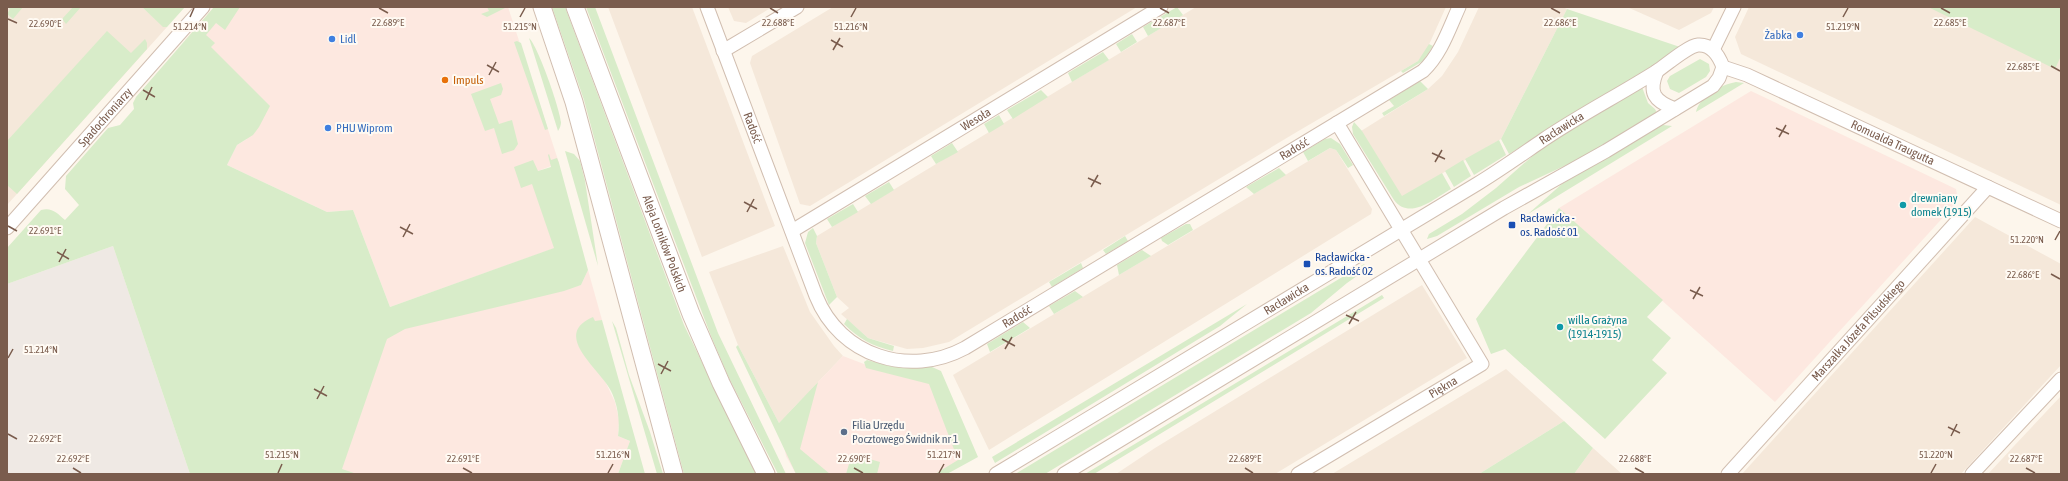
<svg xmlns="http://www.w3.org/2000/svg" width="2068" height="481" viewBox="0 0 2068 481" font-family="'Asap Condensed',sans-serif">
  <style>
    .residential { fill: #f5e8da }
    .commercial { fill: #fde8e0 }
    .industrial { fill: #efe9e4 }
    .green { fill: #d8ecc9 }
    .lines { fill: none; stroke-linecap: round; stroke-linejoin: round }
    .minor-casing { stroke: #d1beb0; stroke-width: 15 }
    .tertiary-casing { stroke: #d1beb0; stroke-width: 19 }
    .minor { stroke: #fff; stroke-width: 13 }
    .tertiary { stroke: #fff; stroke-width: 17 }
    .ticks { fill: none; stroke: #7a5c4d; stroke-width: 1.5 }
    .shop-dot { fill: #3f7fe0; stroke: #fffaf3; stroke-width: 1.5 }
    .food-dot { fill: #e8710a; stroke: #fffaf3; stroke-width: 1.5 }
    .culture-dot { fill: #0f9aa8; stroke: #fffaf3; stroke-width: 1.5 }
    .transit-dot { fill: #1a4fb4; stroke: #fffaf3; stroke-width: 1.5 }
    .service-dot { fill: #5c6f8a; stroke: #fffaf3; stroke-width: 1.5 }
    .labels { text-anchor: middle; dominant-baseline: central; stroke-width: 4; stroke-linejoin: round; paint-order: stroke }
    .shop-label { font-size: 12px; fill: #366cbe; stroke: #fffaf3; text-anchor: start }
    .food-label { font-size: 12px; fill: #c56008; stroke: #fffaf3; text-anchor: start }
    .street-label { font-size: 12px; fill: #7a5c4d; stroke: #fffaf3 }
    .culture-label { font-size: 12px; fill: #0d838f; stroke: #fffaf3; text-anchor: start }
    .transit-label { font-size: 12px; fill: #164399; stroke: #fffaf3; text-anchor: start }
    .service-label { font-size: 12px; fill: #4e5e75; stroke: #fffaf3; text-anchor: start }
    .ticks-label { font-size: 10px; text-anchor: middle; fill: #7a5c4d; stroke: #fffaf3; stroke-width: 4; stroke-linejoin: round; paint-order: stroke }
  </style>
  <rect width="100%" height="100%" fill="#fdf6ec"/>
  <path class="residential" d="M7,7H142L163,26L167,27L7,205Z
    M608,7H692L775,226L702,257Z
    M728,7H772L746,23L734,21Z
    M833,7H1137L810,206L800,204L750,63L752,56Z
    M1196,7H1446L1427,49L1418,61L1295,133L949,342L923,348L907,349L868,338L841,314L849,308L837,297L816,243L817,236Z
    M1479,7H1562L1567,9L1501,139L1402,197L1361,131L1428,89L1442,76L1458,52Z
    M1627,7H1714L1711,13L1679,30Z
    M1749,7H2061V205L1741,54L1735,37Z
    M1330,148L1336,150L1372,209L1371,214L989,450L953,375Z
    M1975,217L2061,264V365L1961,474H1742Z
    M783,246L810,312L834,346L843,356L779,423L738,345L709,272Z
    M1422,285L1467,358L1275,474H1116L1155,448Z
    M1506,369L1564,421L1479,474H1332Z
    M2061,396V474H1988L2014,446Z
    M1593,448L1622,474H1574Z"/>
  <path class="commercial" d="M214,7H508L559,163L538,171L555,248L390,307L353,210L327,212L227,165L237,145L247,139L185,40Z
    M1751,91L1956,189L1958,201L1775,402L1559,208Z
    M588,270L602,320L595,322L604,379L615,402L619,420L618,436L630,441L618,474H330L377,335L581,285Z
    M843,356L864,364L936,383L967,458L939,474H796L786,456L779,423Z"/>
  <path class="industrial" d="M113,246L190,474H7V284Z"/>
  <path class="green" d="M8,7H23L13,19L7,14L10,9Z
    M73,7H81L66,24L62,19Z
    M142,7H185L167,27H163Z
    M214,7H240L225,30L216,23L206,35L215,43L211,47L270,106L259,127L253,135L237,145L227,165L327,212L353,210L390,307L554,248L532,184L521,188L514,167L533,160L538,171L551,167L548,155L549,154L551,160L557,158L559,163L588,270L581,285L564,291L405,329L387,339L342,469L357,474H190L113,246L7,284V248L41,210C52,207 57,213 65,220L79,205L65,189L66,176L108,128L120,125L134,109L133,103L136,97Z
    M487,7H507L487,17L481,14L489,11Z
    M552,7H565L684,325L756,474H684L584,100Z
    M586,7H595L718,333L786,474H778L728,376L711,336Z
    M1177,7L1183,15L1148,36L1143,27Z
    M1928,7H2061V56L2055,69Z
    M1567,9L1683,48L1509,154L1501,139Z
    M107,31L131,53L145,39L147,43V49L17,194L7,185V141Z
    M1132,34L1137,42L1121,52L1116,44Z
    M529,38C538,46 560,109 561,122C561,125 560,128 558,131Z
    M517,41L521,43L548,129L545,130L514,42Z
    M1429,44L1433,46L1423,61L1403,73L1401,71L1418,61Z
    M1103,52L1109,60L1072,82L1068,73Z
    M1700,59L1709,64L1710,71L1706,77L1679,93L1670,89L1667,81L1670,76Z
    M1420,81L1428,89L1384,116L1382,113L1394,106L1389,100Z
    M1736,82L1744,83L1696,112C1699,97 1720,85 1736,82Z
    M501,83L503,89L501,95L490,99L499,124L512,120L518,144L514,150L502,154L494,128L485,131L471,94Z
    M1642,87L1648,103L1655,109L1657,113L1592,153L1519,187L1437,236L1427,239L1429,234L1462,214L1496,188L1554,137Z
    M1041,90L1048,97L1013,119L1007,110Z
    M999,115L1004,124L989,133L984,124Z
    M1354,122L1362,131L1402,196L1442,173L1451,189C1435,198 1410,221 1394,200L1353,134L1352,127Z
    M1663,125L1672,126L1528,214L1563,183L1654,128Z
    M1331,138L1340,144L1353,165L1348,168L1336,150L1330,148L1308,161L1303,152L1325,139Z
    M1499,140L1506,155L1474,175L1465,159Z
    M952,143L958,152L936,164L931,156Z
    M565,151L574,154L580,161L585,181L598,266Z
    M1463,160L1471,176L1454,187L1445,171Z
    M1279,168L1286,175L1254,194L1246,187Z
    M889,182L894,190L871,204L865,196Z
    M853,204L858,212L832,227L827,219Z
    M1559,208L1663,300L1647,317L1671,338L1652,360L1667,373L1605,439L1505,349L1491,354L1476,319Z
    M1186,224H1190L1193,230L1168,245L1162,241L1161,238Z
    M813,228L817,236L816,243L837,297L829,305L805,243L808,232Z
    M1125,236L1128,241L1106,254L1103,250Z
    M1142,250L1151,256L1119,275L1117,265Z
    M1081,263L1083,268L1052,287L1049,282Z
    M1364,264L1367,269L1347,283L1311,313L1045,474H1015Z
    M1075,291L1083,297L1054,314L1049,306Z
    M1382,295L1384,298L1094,474H1085Z
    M1247,304L1220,326L995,463L992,457Z
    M593,317L595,321L602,320L645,474H618L630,441L618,436C620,422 618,405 611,391C599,368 551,335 593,317Z
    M847,319L868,338L894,346L893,351C872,346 859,339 844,324Z
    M612,321L616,328L629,375L650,432L663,474H657Z
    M1023,322L1030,328L990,352L987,344Z
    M738,345L779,423L818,382L800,449L830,474H796L736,347Z
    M867,360L894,367H932L941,371L978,457L947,474H935L958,460L929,384L866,368L864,362Z
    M1564,421L1593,448L1574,474H1479Z
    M852,454L880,462L877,474H846Z"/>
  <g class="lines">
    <defs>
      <g id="minor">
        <path id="s1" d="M707,7L816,296C840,356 909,378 965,348L1423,71C1441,54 1449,29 1459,7"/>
        <path d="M1713,50L1734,7"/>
        <path d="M723,51L797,7"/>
        <path id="s2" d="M1723,67L1747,75L2061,221"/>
        <path d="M1657,71C1648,93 1654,101 1675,109"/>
        <path id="s3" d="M7,228L203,7"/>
        <path id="s4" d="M792,231L1161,7"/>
        <path id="s5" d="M996,474L1477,184C1500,170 1521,155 1543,140C1580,115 1619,95 1657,71C1666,65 1688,46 1698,45C1712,44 1719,56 1723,67L1719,78L1713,86L1606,151L1504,208L1064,474"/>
        <path id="s6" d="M1298,474L1482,364L1337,123"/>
        <path id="s7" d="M1728,474L1988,187"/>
        <path d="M1972,474L2061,379"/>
      </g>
      <g id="tertiary">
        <path d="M542,7L574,102L674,474"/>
        <path id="s8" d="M575,7L691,314L721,383L766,474"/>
      </g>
    </defs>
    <use href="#minor" class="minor-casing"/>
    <use href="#tertiary" class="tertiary-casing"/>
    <use href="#minor" class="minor"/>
    <use href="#tertiary" class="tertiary"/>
  </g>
  <path class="ticks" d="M379,8L388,13M770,8L778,13M1160,8L1169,13M1551,8L1560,13M1941,8L1950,13M190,17L194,8M520,17L525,8M851,17L856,8M1843,17L1848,8M8,19L17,23M831,40L843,47M833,50L840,38M487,65L499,72M2051,66L2060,71M489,75L496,62M143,90L155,97M146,100L152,87M1776,128L1789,134M1779,137L1786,125M1432,153L1445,159M1435,162L1442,150M1088,178L1101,184M1091,187L1098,175M744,202L757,209M747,212L754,199M8,226L17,231M400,227L413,234M403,237L410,224M2055,240L2060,231M57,252L69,259M59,262L66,249M2051,274L2060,279M1690,290L1703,296M1693,299L1700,287M1346,315L1359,321M1349,324L1356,312M1002,339L1015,346M1005,349L1012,337M8,358L13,349M658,364L671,371M661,374L668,361M314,389L327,396M317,399L324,386M1948,427L1960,433M8,434L17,439M1951,436L1957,424M73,468L81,473M463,468L472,473M854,468L863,473M1245,468L1253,473M1635,468L1644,473M2026,468L2035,473M278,473L282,464M608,473L613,464M939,473L944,464M1931,473L1936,464"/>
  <g class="shop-dot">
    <circle cx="1800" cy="35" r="4"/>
    <circle cx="332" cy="39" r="4"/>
    <circle cx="328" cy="128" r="4"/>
  </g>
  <circle class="food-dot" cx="445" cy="80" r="4"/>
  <g class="culture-dot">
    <circle cx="1903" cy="205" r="4"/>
    <circle cx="1560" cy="327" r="4"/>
  </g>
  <g class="transit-dot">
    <rect x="1508" y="221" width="8" height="8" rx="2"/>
    <rect x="1303" y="260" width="8" height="8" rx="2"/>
  </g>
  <circle class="service-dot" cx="844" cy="432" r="4"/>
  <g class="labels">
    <g class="shop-label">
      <text x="1792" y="35" text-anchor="end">Żabka</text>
      <text x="340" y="39">Lidl</text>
      <text x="336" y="128">PHU Wiprom</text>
    </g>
    <g class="food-label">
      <text x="453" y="80">Impuls</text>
    </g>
    <g class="street-label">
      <text stroke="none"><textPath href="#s3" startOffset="148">Spadochroniarzy</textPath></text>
      <text stroke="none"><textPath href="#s4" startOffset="215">Wesoła</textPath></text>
      <text stroke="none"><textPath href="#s1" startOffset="129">Radość</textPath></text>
      <text stroke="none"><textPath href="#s5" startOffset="663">Racławicka</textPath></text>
      <text stroke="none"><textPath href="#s2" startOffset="186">Romualda Traugutta</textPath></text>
      <text stroke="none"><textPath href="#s1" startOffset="872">Radość</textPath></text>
      <text stroke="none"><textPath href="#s8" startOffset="253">Aleja Lotników Polskich</textPath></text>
      <text stroke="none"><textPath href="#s5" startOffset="339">Racławicka</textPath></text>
      <text stroke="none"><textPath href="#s1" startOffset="548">Radość</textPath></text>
      <text stroke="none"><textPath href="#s7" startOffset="194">Marszałka Józefa Piłsudskiego</textPath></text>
      <text stroke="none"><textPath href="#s6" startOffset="169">Piękna</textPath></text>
    </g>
    <g class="culture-label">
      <text x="1911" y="198">drewniany<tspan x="1911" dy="14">domek (1915)</tspan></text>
      <text x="1568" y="320">willa Grażyna<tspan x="1568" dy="14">(1914-1915)</tspan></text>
    </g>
    <g class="transit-label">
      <text x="1520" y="218">Racławicka -<tspan x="1520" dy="14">os. Radość 01</tspan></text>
      <text x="1315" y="257">Racławicka -<tspan x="1315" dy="14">os. Radość 02</tspan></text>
    </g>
    <g class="service-label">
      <text x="852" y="425">Filia Urzędu<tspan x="852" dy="14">Pocztowego Świdnik nr 1</tspan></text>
    </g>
  </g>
  <g class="ticks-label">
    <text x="778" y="26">22.688°E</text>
    <text x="1950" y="26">22.685°E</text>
    <text x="388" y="26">22.689°E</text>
    <text x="1169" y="26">22.687°E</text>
    <text x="1560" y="26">22.686°E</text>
    <text x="45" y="27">22.690°E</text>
    <text x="190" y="30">51.214°N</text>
    <text x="520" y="30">51.215°N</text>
    <text x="851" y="30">51.216°N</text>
    <text x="1843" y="30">51.219°N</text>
    <text x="2023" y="70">22.685°E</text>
    <text x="45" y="234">22.691°E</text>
    <text x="2027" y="243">51.220°N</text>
    <text x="2023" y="278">22.686°E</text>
    <text x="41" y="353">51.214°N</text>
    <text x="45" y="442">22.692°E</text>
    <text x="282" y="458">51.215°N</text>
    <text x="613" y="458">51.216°N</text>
    <text x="944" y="458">51.217°N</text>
    <text x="1936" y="458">51.220°N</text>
    <text x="73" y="462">22.692°E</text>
    <text x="463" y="462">22.691°E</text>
    <text x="854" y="462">22.690°E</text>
    <text x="1245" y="462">22.689°E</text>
    <text x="1635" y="462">22.688°E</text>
    <text x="2026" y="462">22.687°E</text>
  </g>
  <rect width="2068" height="481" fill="none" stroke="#7a5c4d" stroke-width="16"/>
</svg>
